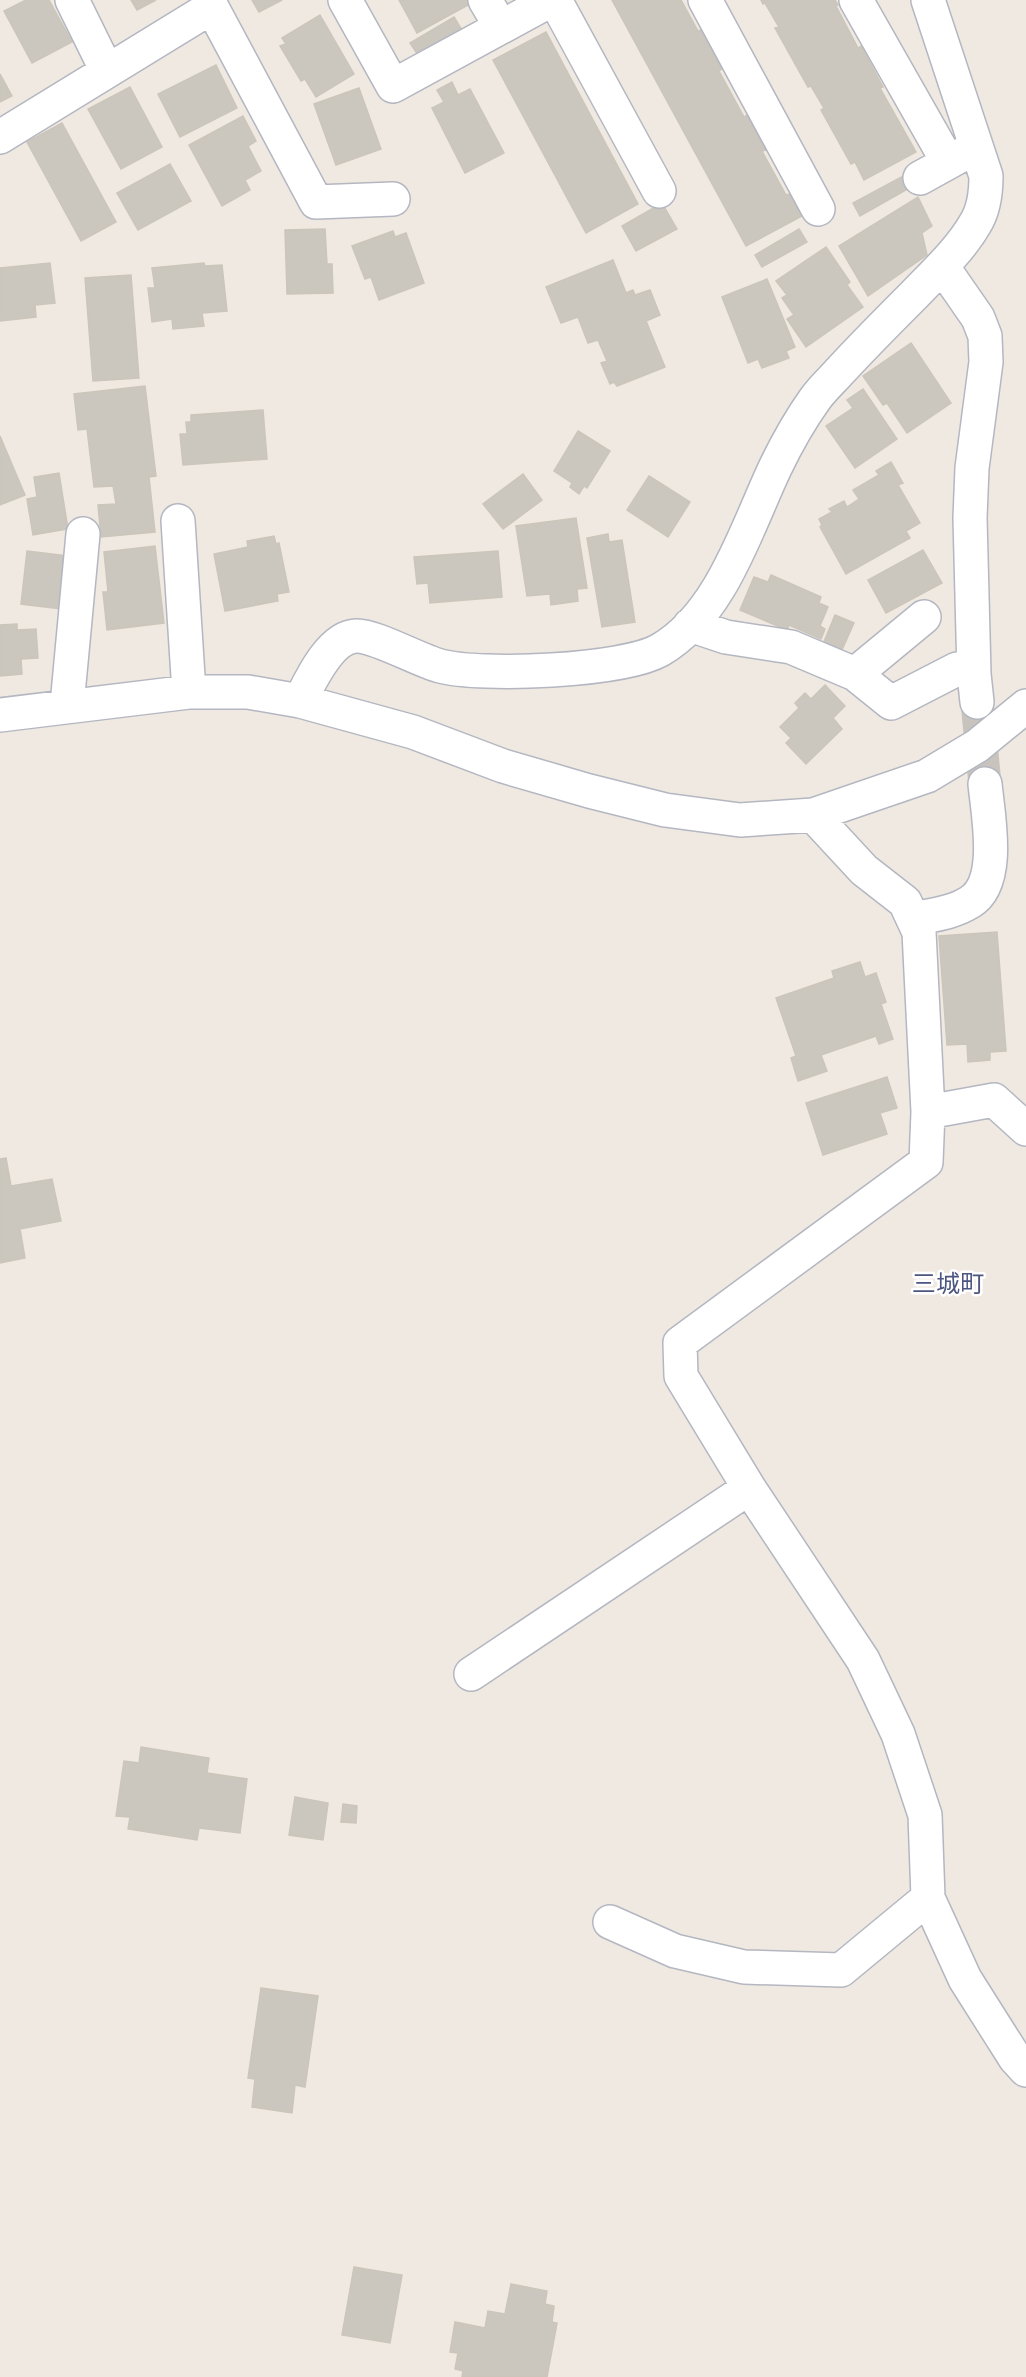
<svg xmlns="http://www.w3.org/2000/svg" width="1026" height="2377" viewBox="0 0 1026 2377" font-family="'Varela Round','Noto Sans JP',sans-serif">
  <style>
    .building { fill: #cbc7bf; stroke: #cbc5ba; stroke-width: 1.5 }
    .lines { fill: none; stroke-linecap: round; stroke-linejoin: round }
    .minor-tunnel { stroke: #c8c4bd; stroke-width: 33; stroke-dasharray: 33 16; stroke-linecap: butt }
    .minor-casing { stroke: #b4b7c1; stroke-width: 36 }
    .minor { stroke: #fff; stroke-width: 33 }
    .labels { text-anchor: middle; dominant-baseline: central; stroke-width: 5; stroke-linejoin: round; paint-order: stroke }
    .quarter-label { font-size: 24px; fill: #4d5680; stroke: #fff }
  </style>
  <rect width="100%" height="100%" fill="#efe9e1"/>
  <path class="building" d="M26,0H49L72,42L32,63L4,11Z
    M131,0H156L137,10Z
    M252,0H282L259,12Z
    M399,0H468L470,4L417,33Z
    M612,0H681L698,31L701,30L723,68L719,71L744,117L747,115L766,150L762,151L786,195L790,194L802,216L746,246Z
    M761,0H835L838,5L836,6L858,48L861,46L883,87L880,88L916,152L864,180L855,162L851,164L821,110L824,108L811,86L808,87L775,28L779,27L765,3L763,4Z
    M320,15L354,74L316,97L305,79L301,81L280,46L286,44L282,38Z
    M454,17L462,30L418,55L410,43Z
    M546,32L638,204L586,233L493,60Z
    M216,65L237,108L180,137L158,94Z
    M0,74L12,96L0,102Z
    M452,82L458,95L470,89L504,153L465,173L432,108L444,102L437,90Z
    M130,87L162,147L121,169L88,109Z
    M359,88L381,149L336,165L314,104Z
    M243,116L256,141L248,146L261,171L245,180L250,190L222,206L189,145Z
    M62,123L116,222L81,241L27,142Z
    M170,164L191,201L138,230L117,193Z
    M907,174L913,186L860,216L853,203Z
    M918,197L932,226L922,233L927,255L868,296L839,246Z
    M662,203L677,229L636,251L622,226Z
    M325,229L327,264H332L333,293L287,294L285,230Z
    M799,229L807,242L762,267L755,255Z
    M393,231L395,237L406,233L424,283L379,300L371,277L365,279L352,246Z
    M826,247L850,282L847,285L863,307L806,347L787,319L794,315L782,298L787,295L776,281Z
    M613,260L626,293L633,290L635,295L650,290L660,315L646,321L665,367L617,386L614,382L610,384L601,363L607,361L598,340L588,343L578,317L561,323L546,287Z
    M50,263L55,303L35,305L36,317L0,321V268Z
    M204,263L205,266L222,265L227,311L202,313L204,326L173,329L172,319L152,322L148,288H155L152,268Z
    M131,275L139,378L93,381L85,278Z
    M767,279L795,347L786,351L789,358L762,368L758,359L748,363L722,297Z
    M911,343L951,403L907,433L887,403L883,405L863,376Z
    M145,386L156,476L149,477L155,532L101,537L98,505L116,504L113,486L94,487L87,429L78,430L74,394Z
    M863,389L897,439L855,468L826,426L853,408L847,400Z
    M263,410L267,459L183,465L180,434H187L186,422H191V415Z
    M578,431L610,451L587,488L584,486L579,494L570,487L572,483L554,471Z
    M0,436L25,495L0,505Z
    M891,462L903,483L898,485L920,523L906,531L910,538L846,574L820,527L822,525L819,519L832,512L829,509L844,501L847,507L859,499L853,490L879,475L876,471Z
    M59,473L68,529L33,535L27,499L37,497L34,477Z
    M523,474L542,500L503,529L483,504Z
    M649,476L690,502L668,537L627,510Z
    M576,518L587,588L577,589L578,601L551,605L550,594L527,596L516,526Z
    M608,534L609,542L622,540L635,622L602,627L587,538Z
    M274,536L276,544L279,543L289,592L277,594L278,601L225,611L214,554L248,547L247,541Z
    M155,546L164,623L107,630L103,592H108L104,552Z
    M923,550L942,583L886,613L868,580Z
    M27,551L67,556L61,609L21,604Z
    M498,551L502,597L430,603L428,583L417,584L414,557Z
    M771,575L821,597L819,603L828,607L820,626L825,629L821,639L789,625L787,630L740,610L754,577L768,582Z
    M835,615L854,623L841,652L823,644Z
    M17,624V630L36,629L38,658L21,659L22,674L0,676V625Z
    M825,685L845,706L833,718L842,729L806,764L786,743L791,738L780,727L799,708L795,703L805,693L811,699Z
    M997,932L1006,1051L990,1052V1060L968,1062L967,1044L947,1045L939,936Z
    M860,962L865,977L876,973L886,1002L881,1004L893,1039L879,1044L876,1036L821,1055L827,1071L798,1081L791,1058L796,1056L776,998L834,978L832,971Z
    M887,1077L897,1108L880,1113L887,1134L823,1155L806,1103Z
    M6,1158L11,1186L52,1179L61,1221L20,1229L25,1258L0,1263V1159Z
    M141,1747L209,1758L207,1773L247,1779L240,1833L199,1828L197,1840L128,1829L130,1817L116,1816L124,1761L139,1763Z
    M295,1797L328,1803L323,1840L289,1835Z
    M343,1804L357,1806L356,1823L341,1822Z
    M261,1988L318,1996L305,2087L295,2085L292,2113L252,2107L255,2079L248,2078Z
    M354,2267L402,2275L390,2343L342,2335Z
    M511,2284L547,2291L545,2304L554,2306L552,2322L557,2323L547,2377H462L463,2371L455,2369L458,2353L450,2352L455,2322L485,2328L488,2311L505,2314Z"/>
  <g class="lines">
    <path class="minor-tunnel" d="M977,702L985,784"/>
    <defs>
      <path id="minor" d="M72,0L107,71
        M208,0L316,202L393,199
        M345,0L393,86L551,0
        M485,0L501,27
        M555,0L659,191
        M705,0L818,209
        M856,0L948,162
        M0,137L212,7
        M920,178L967,152
        M942,266L978,318L985,336L986,362L972,468L970,518L974,674
        M178,521L189,692
        M690,625L726,637L791,647L855,674L924,617
        M855,674L891,703L957,669L974,674L977,702
        M300,701L413,732L503,766L589,791L665,810L740,820L813,815L927,776L977,746L1026,706
        M67,705L83,534
        M0,715L189,692H248L300,701C310,681 330,637 356,636C374,635 418,660 440,666C482,677 623,671 660,650C721,615 747,527 775,468C786,445 800,420 815,399C822,389 833,379 841,370C865,344 889,320 914,295C935,273 960,250 975,224C984,210 986,193 986,176L928,0
        M813,815L864,870L905,902L919,932L928,1112L994,1100L1026,1129
        M913,919C932,915 953,913 970,902C1002,883 988,815 985,784
        M749,1488L863,1660L898,1734L925,1815L928,1898L965,1979L1015,2058L1026,2070
        M471,1674L749,1488L681,1376L680,1343L926,1162L928,1112
        M610,1922L675,1951L744,1967L841,1970L928,1898"/>
    </defs>
    <use href="#minor" class="minor-casing"/>
    <use href="#minor" class="minor"/>
  </g>
  <g class="labels">
    <g class="quarter-label">
      <text x="948" y="1284">三城町</text>
    </g>
  </g>
</svg>
